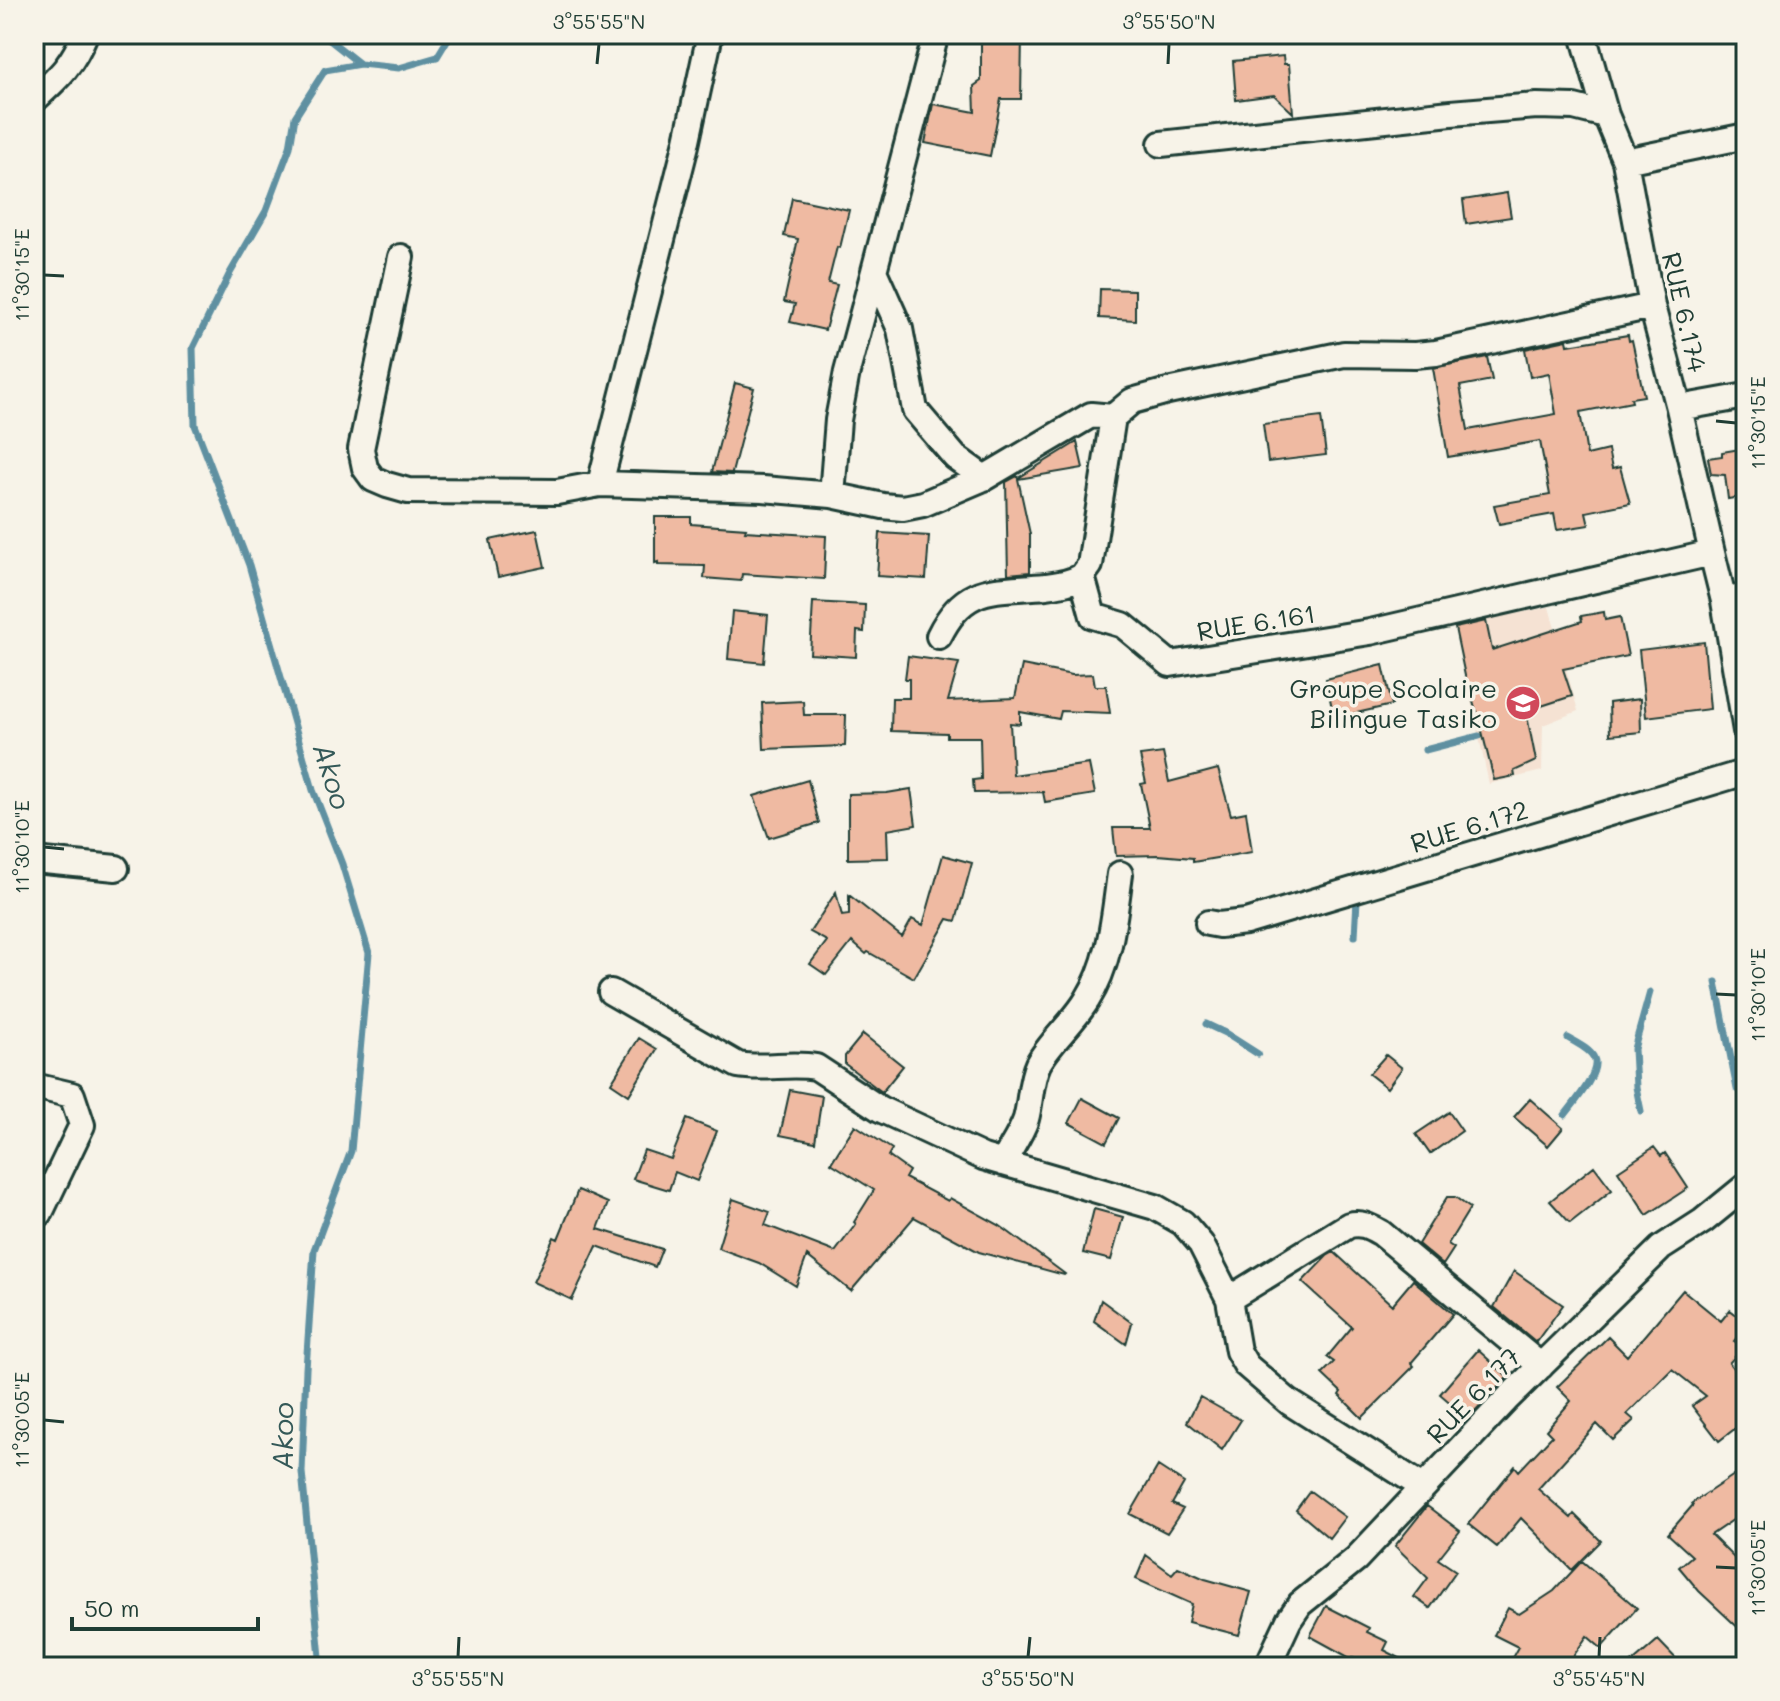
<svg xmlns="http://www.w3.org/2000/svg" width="1780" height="1701" viewBox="0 0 1780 1701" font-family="Mali,sans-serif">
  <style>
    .built { fill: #f5e2d3 }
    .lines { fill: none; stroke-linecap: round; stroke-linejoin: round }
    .stream { stroke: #5e90a1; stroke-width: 7 }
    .building { fill: #efbaa2; stroke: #1f3d34; stroke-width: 2 }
    .minor-casing { stroke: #1f3d34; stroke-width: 30 }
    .minor { stroke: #f7f3e8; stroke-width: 24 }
    .ticks { fill: none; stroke: #1f3d34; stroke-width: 3 }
    .labels { text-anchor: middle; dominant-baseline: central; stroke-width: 7; stroke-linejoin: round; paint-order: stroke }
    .street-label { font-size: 26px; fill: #1f3d34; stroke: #f7f3e8 }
    .poi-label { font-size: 26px; fill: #1f3d34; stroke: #f7f3e8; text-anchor: end }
    .water-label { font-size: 28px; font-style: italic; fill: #345958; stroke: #f7f3e8 }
    .neatline { fill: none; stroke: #1f3d34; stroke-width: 3 }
    .ticks-label { font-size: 20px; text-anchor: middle; fill: #1f3d34 }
  </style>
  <rect width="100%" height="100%" fill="#f7f3e8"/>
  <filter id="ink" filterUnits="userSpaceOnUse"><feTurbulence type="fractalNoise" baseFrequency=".0125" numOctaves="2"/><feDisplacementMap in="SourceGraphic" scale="16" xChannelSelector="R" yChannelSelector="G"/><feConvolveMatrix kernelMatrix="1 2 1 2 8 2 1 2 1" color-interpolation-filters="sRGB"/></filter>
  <g filter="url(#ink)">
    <path class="built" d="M1549,607L1578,711L1543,725L1542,771L1489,784L1455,626Z"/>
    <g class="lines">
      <path class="stream" d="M322,34L360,64
        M1425,750L1479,736
        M1355,936L1357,900
        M1716,982L1737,1089
        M1206,1024L1225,1033L1258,1054
        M1641,1111L1636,1087L1634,1049L1650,992
        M1565,1115C1574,1103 1601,1072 1594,1058C1590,1049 1576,1043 1568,1038
        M321,1667L302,1472L306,1369L314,1250L351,1151L369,953L342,864L313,790L249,565L195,425L193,348L229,275L266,211L290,147L295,117L325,70L360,64L399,68L437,57L451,34"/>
    </g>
    <path class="building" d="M981,34H1022L1021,99H1001L990,156L925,143L933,104L975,112L974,86L981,81Z
      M1283,56L1284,64H1289L1293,113L1274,95L1236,100L1233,61Z
      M1507,193L1511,217L1466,224L1463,200Z
      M792,198L849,210L840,248L837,247L828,283L837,285L825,330L790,322L795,304L784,302L798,239L784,236Z
      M1100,289L1135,290V320L1099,318Z
      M1628,335L1629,341L1632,340L1644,396L1631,398L1632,402L1580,412L1587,455L1608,450L1612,469L1620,467L1630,503L1586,512L1589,525L1557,530L1554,514L1499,524L1494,505L1550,495L1540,441L1448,457L1433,368L1487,357L1492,380L1460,386L1468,430L1556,414L1549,373L1530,377L1525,349L1567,340L1568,345Z
      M735,383L754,388L732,473L712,472Z
      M1321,417L1326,455L1268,462L1263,424Z
      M1077,442L1083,468L1018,479L1030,534V572L1008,574L1006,482L1017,476L1018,478Z
      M1746,448V496L1728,499L1725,475L1711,474L1708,458L1722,456V452Z
      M655,517H691V524L746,528L745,531L826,536L824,579L742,574L741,581L704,578L705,566L658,565V562L655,563Z
      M537,530L545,567L498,577L490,540Z
      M880,533L929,536L926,579L877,576Z
      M813,602L865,605L864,632L857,631L856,657L810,654Z
      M732,611L768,615L764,663L728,659Z
      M1604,612L1605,620L1620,617L1628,656L1563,669L1572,696L1526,711L1536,761L1514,771L1515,776L1494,780L1477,711H1476L1471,694L1469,695L1455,628L1486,621L1492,650L1582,621L1581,616Z
      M1704,642L1710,709L1646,717L1639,650Z
      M908,656L959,663L948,701L1015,698L1022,665L1072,675L1093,674L1095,686H1106L1110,713L1061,711L1059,719L1020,712V724L1010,723L1013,775L1089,764L1095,794L1045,802L1043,792L974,793L973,780L981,779L980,737H947V733L891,731L892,698H909V679H905Z
      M1383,665L1392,705L1334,718L1326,679Z
      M1640,699L1641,732L1610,735L1609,703Z
      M803,701L804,715H846L845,746L764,749L762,703Z
      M1163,753L1169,782L1218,769L1231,815L1246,812L1252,852L1193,862V858L1158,855L1116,856L1113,828H1150L1141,784L1146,783L1140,756Z
      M808,780L819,823L769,838L754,796Z
      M911,789L916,825L887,830L888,858L848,859V794L887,793Z
      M943,855L972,863L956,921L948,919L914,978L868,952L866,954L852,942L826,975L810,964L827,941L810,932L836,892L842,916L849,915V895L902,937L912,919L923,925Z
      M863,1034L903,1066L882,1092L845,1064V1056Z
      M639,1038L657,1049L629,1095L611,1083Z
      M1386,1055L1402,1068L1387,1088L1369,1074Z
      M790,1090L822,1096L815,1142L780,1135Z
      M1082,1098L1119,1118L1106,1143L1069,1123Z
      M1530,1099L1563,1128L1548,1146L1514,1117Z
      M1449,1112L1462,1131L1430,1154L1416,1134Z
      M687,1119L717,1131L697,1181L675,1172L669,1190L633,1179L644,1150L671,1159Z
      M855,1125L892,1149L888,1156L909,1171L905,1178L948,1201L950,1198L999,1225L1065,1274L1064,1275L979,1252L914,1217L851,1291L807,1256L796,1286L759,1263L718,1248L733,1199L770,1212L765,1225L835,1252L856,1224L854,1222L874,1190L831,1163Z
      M1654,1147L1661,1156L1665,1153L1688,1188L1647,1215L1618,1171Z
      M1594,1166L1612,1190L1570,1223L1550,1201Z
      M578,1190L608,1203L598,1229L662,1249L655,1267L597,1246L572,1300L533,1282L554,1237L558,1239Z
      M1447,1197H1455L1470,1208L1448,1244L1454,1248L1443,1265L1418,1244Z
      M1094,1209L1123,1217L1111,1260L1083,1253Z
      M1334,1252L1392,1305L1413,1280L1453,1314L1411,1363L1414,1366L1362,1418L1339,1395L1341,1392L1322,1374L1334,1362L1327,1357L1352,1327L1302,1282L1327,1256Z
      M1514,1271L1563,1305L1536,1342L1494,1307Z
      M1683,1290L1721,1321L1730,1310L1746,1322V1326L1734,1341L1744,1347L1729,1363L1746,1384V1420L1719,1441L1692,1406L1706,1396L1672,1369L1627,1414L1634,1420L1613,1440L1597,1424L1538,1489L1571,1518L1574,1514L1601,1541L1572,1570L1521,1518L1497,1547L1468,1524L1515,1466L1519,1471L1552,1436L1546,1430L1571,1401L1557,1387L1608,1337L1627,1356Z
      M1101,1300L1132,1323L1126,1344L1094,1321Z
      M1478,1350L1508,1377L1468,1418L1440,1394Z
      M1200,1397L1241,1420L1222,1450L1187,1422Z
      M1158,1466L1184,1483L1172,1504L1183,1509L1167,1533L1130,1514Z
      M1746,1467V1511L1711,1535L1746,1570V1635L1699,1591L1679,1567L1692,1556L1668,1534L1693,1505L1692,1503Z
      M1310,1491L1345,1517L1329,1538L1296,1510Z
      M1427,1506L1460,1531L1438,1559L1456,1571L1430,1608L1414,1597L1428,1578L1395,1546Z
      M1146,1555L1172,1574L1178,1567L1205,1579L1251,1592L1239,1635L1188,1622L1192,1604L1136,1579Z
      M1582,1561L1637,1608L1601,1648L1587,1636L1566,1667H1507L1518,1647L1494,1635L1508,1608L1519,1614L1554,1591Z
      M1326,1606L1369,1628L1367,1632L1388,1642L1384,1650L1417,1667H1374L1353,1657L1352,1659L1310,1636Z
      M1658,1640L1684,1667H1627Z"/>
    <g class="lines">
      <defs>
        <path id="minor" d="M936,34L874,271L900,329L915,410L955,457L984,478L1091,415L1113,417L1090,565L1082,576L1093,616L1123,625L1170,664L1370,632L1712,553L1724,601L1746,596
          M1583,34L1606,115L1625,161L1746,136
          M34,100C59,77 72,66 85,34
          M1161,144L1451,113L1537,106L1574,107L1606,115
          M1625,161L1652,306L1679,408L1746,396
          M401,257L361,449L365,468L373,479L387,485L408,491L557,492L600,484L763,489L832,495L883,506L903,508L923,504L984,478
          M1679,408L1712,553
          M1113,417L1132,401L1168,391L1344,354L1415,355L1436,353L1652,306
          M600,484L686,145L710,34
          M832,495L838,420L847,372L874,271
          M1724,601L1746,731
          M939,636C965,583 994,591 1046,586C1060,584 1070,583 1082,576
          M34,860L116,868
          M1208,923L1219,925L1246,922L1746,772
          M611,992L738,1065C765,1070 789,1062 816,1067L880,1109L983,1157L1155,1207L1183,1223L1201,1244L1229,1299L1238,1351L1246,1365L1289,1402L1423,1487
          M34,1086L72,1095L82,1125L40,1213L34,1218
          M1003,1163C1010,1149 1021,1134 1026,1119C1031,1101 1030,1081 1038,1064C1049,1043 1074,1022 1087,1000C1111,962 1114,917 1120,874
          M1229,1299L1349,1225C1362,1222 1370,1227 1381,1233L1541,1366
          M1267,1667L1289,1620L1300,1604L1356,1559L1506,1400L1661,1248L1703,1221L1746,1186"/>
      </defs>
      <use href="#minor" class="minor-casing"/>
      <use href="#minor" class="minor"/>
    </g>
  </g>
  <path class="ticks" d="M597,64L599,44M1168,64L1169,44M44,275L64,276M1716,421L1736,423M44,847L64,849M1716,994L1736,995M44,1420L64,1422M1716,1567L1736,1568M458,1657L459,1637M1028,1657L1030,1637M1599,1657L1600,1637"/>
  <defs>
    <symbol id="school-disc" viewBox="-11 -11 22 22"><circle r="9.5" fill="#d1495b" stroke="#f7f3e8"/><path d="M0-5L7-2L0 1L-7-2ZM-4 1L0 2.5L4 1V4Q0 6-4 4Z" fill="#fff"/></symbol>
  </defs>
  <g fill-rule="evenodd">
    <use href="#school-disc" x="1503" y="683" width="40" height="40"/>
  </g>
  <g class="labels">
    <g class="street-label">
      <text transform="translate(1685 312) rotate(77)">RUE 6.174</text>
      <text transform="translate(1256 622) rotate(-9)">RUE 6.161</text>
      <text transform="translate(1469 826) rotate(-17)">RUE 6.172</text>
      <text transform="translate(1473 1395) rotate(-46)">RUE 6.177</text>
    </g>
    <g class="poi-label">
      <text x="1497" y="688">Groupe Scolaire<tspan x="1497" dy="30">Bilingue Tasiko</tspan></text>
    </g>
    <g class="water-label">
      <text transform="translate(333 776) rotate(73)">Akoo</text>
      <text transform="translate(282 1436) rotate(-89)">Akoo</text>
    </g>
  </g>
  <rect width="1780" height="1701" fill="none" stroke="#f7f3e8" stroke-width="88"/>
  <path d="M72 1617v12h186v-12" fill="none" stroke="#1f3d34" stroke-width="4"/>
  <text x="84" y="1617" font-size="24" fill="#1f3d34" stroke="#f7f3e8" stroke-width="6" paint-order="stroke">50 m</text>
  <rect x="44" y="44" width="1692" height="1613" class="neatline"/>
  <g class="ticks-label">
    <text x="599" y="29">3°55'55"N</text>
    <text x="1169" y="29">3°55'50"N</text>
    <text transform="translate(22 275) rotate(-90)" y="7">11°30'15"E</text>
    <text transform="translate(1758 423) rotate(-90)" y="7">11°30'15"E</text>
    <text transform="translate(22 847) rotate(-90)" y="7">11°30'10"E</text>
    <text transform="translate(1758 995) rotate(-90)" y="7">11°30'10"E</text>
    <text transform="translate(22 1420) rotate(-90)" y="7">11°30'05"E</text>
    <text transform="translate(1758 1568) rotate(-90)" y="7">11°30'05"E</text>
    <text x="458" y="1686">3°55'55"N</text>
    <text x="1028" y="1686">3°55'50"N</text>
    <text x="1599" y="1686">3°55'45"N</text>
  </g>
</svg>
